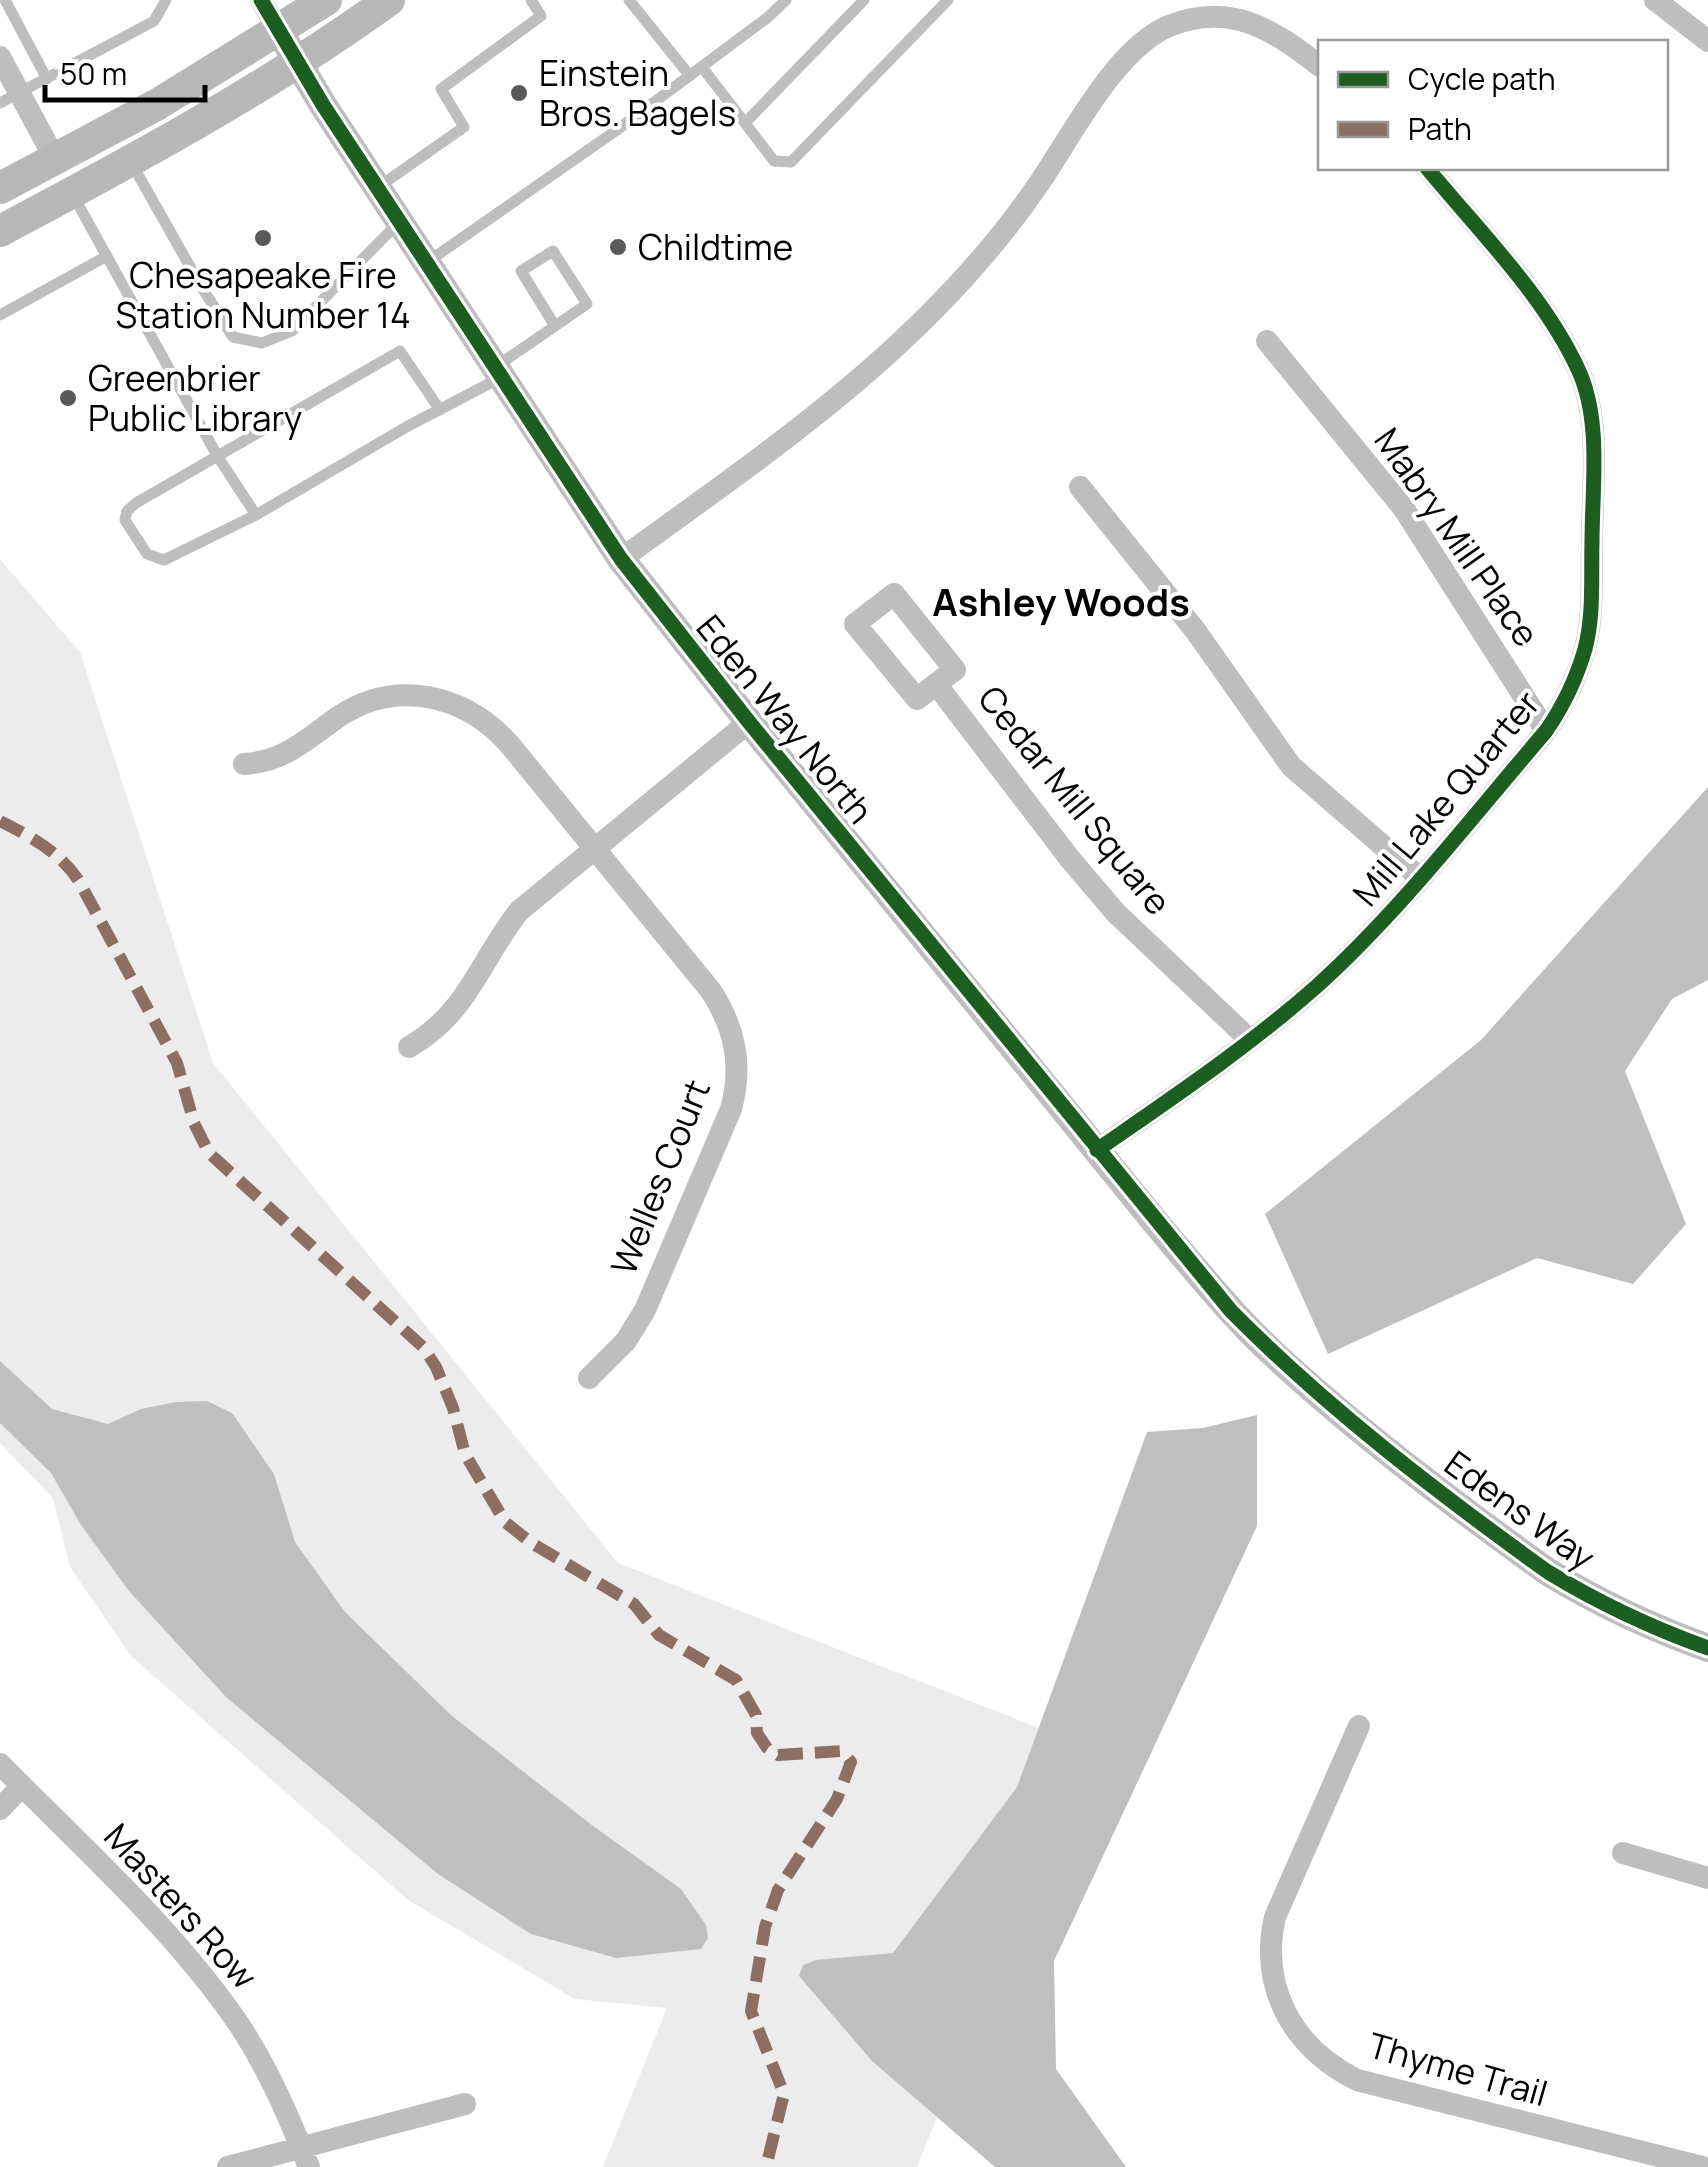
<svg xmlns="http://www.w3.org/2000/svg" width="1708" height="2167" viewBox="0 0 1708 2167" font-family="Manrope,sans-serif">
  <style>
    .green { fill: #ececec }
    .water { fill: #bfbfbf }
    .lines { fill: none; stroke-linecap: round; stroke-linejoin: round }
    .service { stroke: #bebebe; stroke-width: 11 }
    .minor { stroke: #bebebe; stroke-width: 22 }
    .tertiary { stroke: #bebebe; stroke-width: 28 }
    .secondary { stroke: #b8b8b8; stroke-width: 32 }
    .quiet { stroke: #8d6e63; stroke-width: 12; stroke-dasharray: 25 12; stroke-linecap: butt }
    .cycleway-casing { stroke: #fff; stroke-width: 21 }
    .cycleway { stroke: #1b5e20; stroke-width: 15 }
    .poi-dot { fill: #595959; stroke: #fff; stroke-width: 4 }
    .labels { text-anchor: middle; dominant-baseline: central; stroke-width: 8; stroke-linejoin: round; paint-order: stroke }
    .poi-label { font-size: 35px; fill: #000; stroke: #fff; text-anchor: start }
    .street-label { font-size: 35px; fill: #000; stroke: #fff }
    .neighbourhood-label { font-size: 38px; font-weight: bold; fill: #000; stroke: #fff }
  </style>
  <rect width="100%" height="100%" fill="#fff"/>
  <path class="green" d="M0,559L80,652L213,1063L618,1563L1085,1746L917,2167H603L667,2008L575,1999L408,1900L131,1656L70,1567L53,1498L0,1443Z"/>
  <path class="water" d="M1708,787V980L1672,999L1625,1071L1686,1224L1633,1284L1537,1258L1328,1354L1265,1214L1481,1040Z
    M0,1361L52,1409L108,1424L141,1409L176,1402L207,1401L232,1413L274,1474L295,1542L345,1612L452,1716L593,1826L681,1889L706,1925L708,1938L701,1949L616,1958L531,1934L438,1874L226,1697L129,1591L81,1525L51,1473L0,1423Z
    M1257,1415V1526L1054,1961L1056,2069L1126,2167H995L872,2061L799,1976L803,1965L816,1960L893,1953L1017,1787L1147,1432L1203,1428Z"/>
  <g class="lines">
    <path class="service" d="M5,0L47,79
      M629,0L690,76
      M702,67L774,161L791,162L948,0
      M0,103L154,21L166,0
      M745,123L864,0
      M132,164L201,286L233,337L262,343L292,331L399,222
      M377,188L464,127L441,89L541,16L531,0
      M74,197L218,457L256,515L408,426L500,378
      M426,263L614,132L767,18L786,0
      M0,315L107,256
      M497,366L587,304L553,251L521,271L555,326
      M256,515L164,560L147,554L125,520L127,511L136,503L400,351L440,410"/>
    <path class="minor" d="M261,0L279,31
      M1655,0L1708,41
      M0,57L55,159
      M1267,341L1404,509L1546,731
      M1080,487L1195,630L1291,766L1420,878
      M621,559C776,446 930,344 1040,182C1072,135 1116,48 1169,26C1231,1 1273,30 1320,66
      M936,684L917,699L855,624L894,594L955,670L936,684L1070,859L1116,913L1250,1040
      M244,764C284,762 307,739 338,717C396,678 465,694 510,745L711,991C735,1028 743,1065 731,1109L645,1310L626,1341L589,1378
      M409,1047C468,1013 479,962 519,911L749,722
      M1097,1150C1172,1098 1248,1047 1317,986C1401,910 1472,817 1546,731C1564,705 1576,680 1585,649C1594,615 1591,578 1592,542C1592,488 1602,420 1578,369C1543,294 1479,231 1427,168
      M1359,1726L1275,1917C1259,1988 1293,2048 1357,2080L1702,2167
      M0,1764C82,1847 172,1927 238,2023C268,2068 289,2117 309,2167
      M0,1809L22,1786
      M1623,1853L1708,1878
      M228,2167L465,2104"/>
    <path class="tertiary" d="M279,31L323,105L621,559L749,722L1156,1223C1195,1269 1234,1318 1279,1359C1363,1436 1456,1506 1548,1572C1599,1603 1652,1628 1708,1648"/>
    <path class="secondary" d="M0,188L158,104L326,0
      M0,231C134,160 266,89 389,0"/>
    <path class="quiet" d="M0,821C30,836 60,852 79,881L177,1063L194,1123L209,1153L423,1347L436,1367L453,1408L465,1454L505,1522L530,1542L634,1604L659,1635L736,1680L756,1715L757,1733L767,1748L778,1755L842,1751L851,1762L837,1799L778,1890L765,1927L751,2011L784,2094L766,2167"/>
    <defs>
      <path id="cycleway" d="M261,0L323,105L621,559L749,722L1231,1311C1327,1408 1438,1493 1548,1572C1599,1603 1652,1628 1708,1648
        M1097,1150C1172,1098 1248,1047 1317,986C1401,910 1472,817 1546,731C1564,705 1576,680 1585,649C1594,615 1591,578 1592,542C1592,488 1602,420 1578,369C1543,294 1479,231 1427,168"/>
    </defs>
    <use href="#cycleway" class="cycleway-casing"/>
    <use href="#cycleway" class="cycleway"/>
  </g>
  <g class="poi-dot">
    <circle cx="519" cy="93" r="10"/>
    <circle cx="263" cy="238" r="10"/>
    <circle cx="618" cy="247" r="10"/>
    <circle cx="68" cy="398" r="10"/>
  </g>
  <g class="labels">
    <g class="poi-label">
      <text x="539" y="73">Einstein<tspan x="539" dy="40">Bros. Bagels</tspan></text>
      <text x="638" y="247">Childtime</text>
      <text x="263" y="275" text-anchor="middle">Chesapeake Fire<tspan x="263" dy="40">Station Number 14</tspan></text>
      <text x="88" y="378">Greenbrier<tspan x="88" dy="40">Public Library</tspan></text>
    </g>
    <g class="street-label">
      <text transform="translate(1457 537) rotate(55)">Mabry Mill Place</text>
      <text transform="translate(785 719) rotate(51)">Eden Way North</text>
      <text transform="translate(1446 798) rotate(-50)">Mill Lake Quarter</text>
      <text transform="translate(1075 800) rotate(51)">Cedar Mill Square</text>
      <text transform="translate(660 1177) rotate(-68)">Welles Court</text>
      <text transform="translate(1520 1510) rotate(36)">Edens Way</text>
      <text transform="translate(181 1906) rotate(48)">Masters Row</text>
      <text transform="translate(1458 2069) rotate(16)">Thyme Trail</text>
    </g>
    <g class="neighbourhood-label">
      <text x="1061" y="601">Ashley Woods</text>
    </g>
  </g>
  <rect x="1318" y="40" width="350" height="130" fill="#ffffff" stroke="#999999" stroke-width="2.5"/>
  <rect x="1338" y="72" width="50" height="15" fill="#1b5e20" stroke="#999999" stroke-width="2.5"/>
  <text x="1408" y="90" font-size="30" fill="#000000">Cycle path</text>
  <rect x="1338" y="122" width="50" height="15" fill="#8d6e63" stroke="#999999" stroke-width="2.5"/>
  <text x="1408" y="140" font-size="30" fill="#000000">Path</text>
  <path d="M45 85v15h160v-15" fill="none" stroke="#000000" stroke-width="5"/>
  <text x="60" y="85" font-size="30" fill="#000000" stroke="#ffffff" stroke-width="8" paint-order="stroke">50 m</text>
</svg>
